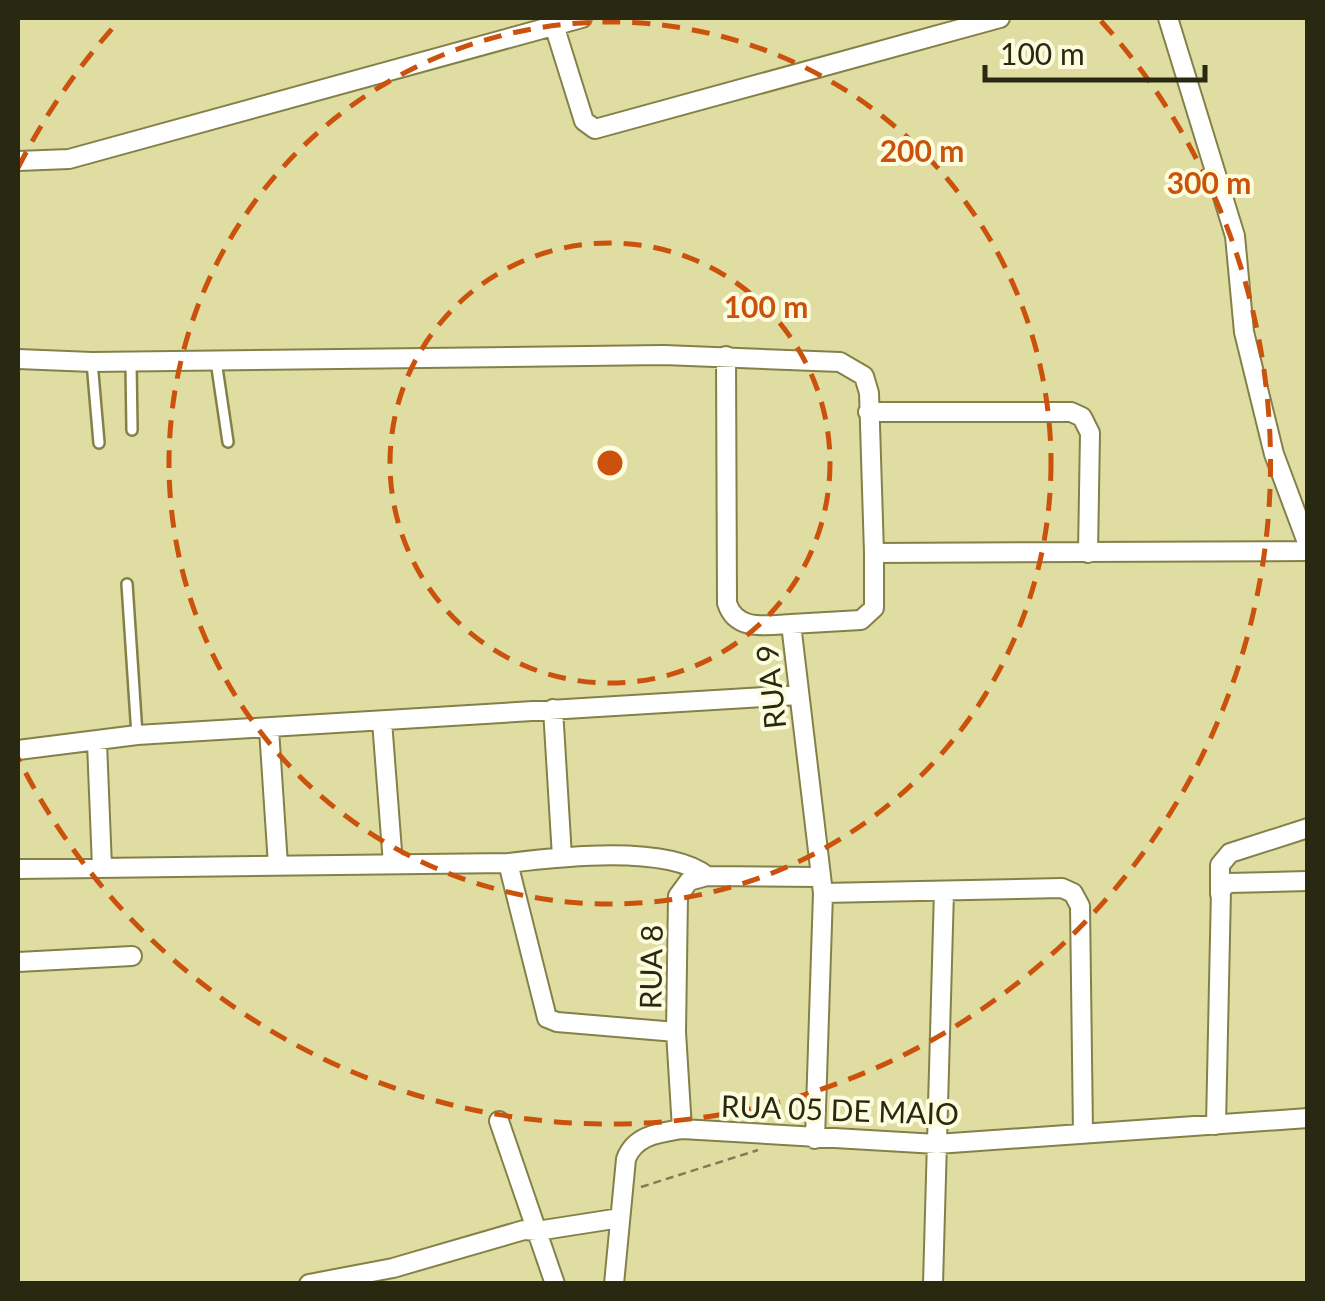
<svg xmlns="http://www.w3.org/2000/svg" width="1325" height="1301" viewBox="0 0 1325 1301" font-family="Lato,sans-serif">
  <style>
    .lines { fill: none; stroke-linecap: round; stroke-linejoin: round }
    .lane-casing { stroke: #838148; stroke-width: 14 }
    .street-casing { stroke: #838148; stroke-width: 22 }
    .path { stroke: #7e7d54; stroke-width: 2.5; stroke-dasharray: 8 5; stroke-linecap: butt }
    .lane { stroke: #fff; stroke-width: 9 }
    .street { stroke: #fff; stroke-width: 18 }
    .ring { fill: none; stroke: #cb520d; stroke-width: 5; stroke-dasharray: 18 12 }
    .labels { text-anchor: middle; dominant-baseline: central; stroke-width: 8; stroke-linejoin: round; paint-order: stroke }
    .street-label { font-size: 30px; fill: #292810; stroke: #fdfcde }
    .centre { fill: #cb520d; stroke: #fdfcde; stroke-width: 5 }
    .ring-label { font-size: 30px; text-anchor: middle; font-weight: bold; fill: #cb520d; stroke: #fdfcde; stroke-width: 8; stroke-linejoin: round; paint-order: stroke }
  </style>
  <rect width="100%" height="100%" fill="#dfdda1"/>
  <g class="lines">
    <defs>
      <path id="lane" d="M216,361L228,442
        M92,362L99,443
        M131,363L132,430
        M127,584L137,735"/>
      <path id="street" d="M1168,18L1235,236L1244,332L1274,454L1308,545
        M554,25L584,121L595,129L1000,18
        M18,161L69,159L582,18
        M726,356L727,603C736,632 767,625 791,624
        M18,359L92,362L664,355L840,362L864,376L869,393L874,553
        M868,412H1071L1082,417L1090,433L1088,553
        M553,709L562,857
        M382,721L393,864
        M269,729L278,865
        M97,743L102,867
        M18,750L137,735L798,695
        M508,863L547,1018L557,1022L676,1032
        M18,869L508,863C558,857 667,844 707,876
        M823,893L1062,888L1073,893L1080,906L1083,1132
        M1220,894V865L1230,853L1308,828
        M18,962L132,956
        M499,1121L555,1284
        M1216,1125L1221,890L1228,883L1308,881
        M682,1129L676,1032L678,896L689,881L707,876L820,877
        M815,1139L823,893L791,624L861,620L874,608V553L1308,551
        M309,1284L393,1268L524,1230L537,1231L620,1218
        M614,1284L626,1159C635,1135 659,1133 682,1129L937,1144L1308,1118
        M933,1284L944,891"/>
    </defs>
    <use href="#lane" class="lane-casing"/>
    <use href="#street" class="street-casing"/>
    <path class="path" d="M641,1187L758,1150"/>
    <use href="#lane" class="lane"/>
    <use href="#street" class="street"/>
  </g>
  <g class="ring">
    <circle cx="610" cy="463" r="220"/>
    <circle cx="610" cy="463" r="441"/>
    <path d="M18 168A661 661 0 0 1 119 21M1101 21A661 661 0 1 1 18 758"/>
  </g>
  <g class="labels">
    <g class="street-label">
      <text transform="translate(770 687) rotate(-96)">RUA 9</text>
      <text transform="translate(650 967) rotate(-89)">RUA 8</text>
      <text transform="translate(840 1109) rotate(2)">RUA 05 DE MAIO</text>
    </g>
  </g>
  <circle cx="610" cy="463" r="15" class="centre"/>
  <g class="ring-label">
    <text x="922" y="162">200 m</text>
    <text x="1209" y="194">300 m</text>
    <text x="766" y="318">100 m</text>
  </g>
  <rect width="1325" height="1301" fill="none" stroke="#292810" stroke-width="40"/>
  <path d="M985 65v15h220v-15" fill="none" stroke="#292810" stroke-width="5"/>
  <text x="1000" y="65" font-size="30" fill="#292810" stroke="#fdfcde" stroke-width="8" paint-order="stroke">100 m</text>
</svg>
